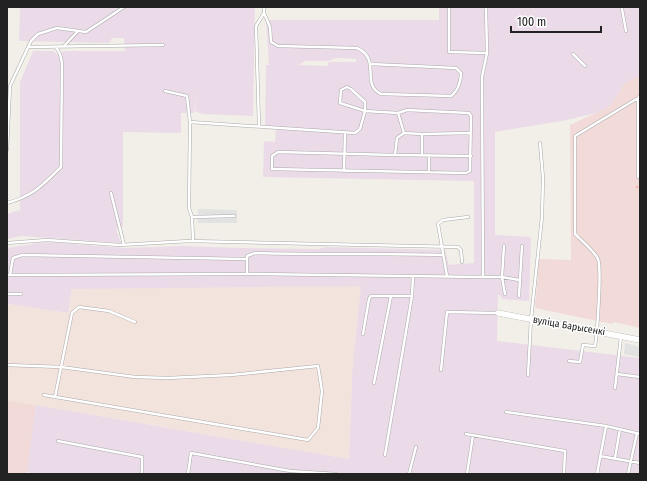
<svg xmlns="http://www.w3.org/2000/svg" width="647" height="481" viewBox="0 0 647 481" font-family="'Fira Sans Condensed',sans-serif">
  <style>
    .commercial { fill: #f2dad9 }
    .industrial { fill: #ebdbe8; fill-rule: evenodd }
    .military { fill: #f3e3dd }
    .parking { fill: #e2e2e2 }
    .lines { fill: none; stroke-linecap: round; stroke-linejoin: round }
    .lane-casing { stroke: #a9a9a9; stroke-width: 3.5 }
    .street-casing { stroke: #a9a9a9; stroke-width: 6 }
    .path { stroke: #fa8072; stroke-width: 1; stroke-dasharray: 2 2; stroke-linecap: butt }
    .lane { stroke: #fff; stroke-width: 2.5 }
    .street { stroke: #fff; stroke-width: 5.5 }
    .labels { text-anchor: middle; dominant-baseline: central; stroke-width: 3; stroke-linejoin: round; paint-order: stroke }
    .street-label { font-size: 10px; fill: #222; stroke: #fff }
  </style>
  <rect width="100%" height="100%" fill="#f2efe9"/>
  <path class="commercial" d="M640,75V328L614,322L612,324L535,308L539,259L571,260L570,125L610,106L625,83Z
    M7,400L36,405L27,474H7Z"/>
  <path class="industrial" d="M20,7H255L253,116L202,114L195,111L196,91L194,113H181V133L123,132V227L116,229L121,243L21,236L7,239V214L20,210V82L33,51H53L58,55L64,51H125L124,38H112L109,43L19,41Z
    M439,7H640V75L625,83L610,106L596,113L562,121L495,132V235L531,237L529,301L503,299L498,294L497,341L640,358V474H32L27,471L36,405L349,459L352,375L72,289L68,313L7,304V248L46,242L125,248L182,246L243,248L319,249L325,247L445,250L449,265L474,263V181L263,177L264,141L275,142L276,128L265,126L266,65H269L266,20H439ZM336,58L356,59V62H328V66L298,65L306,61H328Z"/>
  <path class="military" d="M361,286L352,375L349,459L7,400L9,362L7,360V304L68,313L72,289Z"/>
  <path class="parking" d="M198,209L237,210V223H198Z
    M625,343L640,347V357L624,354Z"/>
  <g class="lines">
    <defs>
      <path id="lane" d="M449,7V52L487,53
        M622,9L626,31
        M264,13L270,27L271,42L278,46L357,48C382,59 360,84 381,94L451,96C458,91 461,81 461,73L456,68L371,64
        M64,46L78,31
        M28,47L163,45
        M573,54L585,66
        M347,87L351,89L365,102V111L340,103L341,90Z
        M165,91L187,96L190,122L189,208L192,217
        M190,122L355,133L360,129L365,111L398,113L407,110L469,113L471,116L470,171L466,173L272,169V156L278,152L395,155L397,138L404,133L398,113
        M259,126L256,26L264,13V7
        M404,133L422,134
        M7,150L10,86L31,41L38,34L57,28L86,32L124,7
        M395,155L471,156
        M422,155V134L471,133
        M429,155V172
        M344,171L345,133
        M638,177V98L640,96
        M111,193L124,245
        M7,203C33,196 42,186 61,167L62,63L60,54L56,47
        M193,241L192,217L234,216
        M7,243L47,240L120,245L189,241L458,247L461,250L462,262
        M504,246L502,277L505,294
        M247,274V256L255,253C318,255 381,253 443,255
        M7,275L247,274L483,277L482,77L487,53L486,7
        M10,275L13,258L22,255L246,259
        M447,276L438,224L443,220L468,217
        M483,277H502L519,280
        M7,294H21
        M519,296L522,246
        M363,334L369,299L371,296H412
        M569,361L580,362L583,345L595,346C597,334 602,269 598,259C596,253 581,240 575,234V136L638,98
        M7,365L61,367L135,377L168,378L231,375L318,366L322,391L318,428L308,440L44,395
        M441,370L447,312L497,313
        M617,374L640,377
        M528,375L531,319L542,217L543,178L540,143
        M374,383L391,296
        M615,388L621,337
        M55,397L72,313L79,307L109,311L135,322
        M506,412L606,426L640,434
        M466,434L565,451L564,474
        M58,441L142,457V474
        M385,455L412,296L413,276
        M600,456L640,463
        M615,458L620,429
        M188,474L191,453L290,471L336,474
        M409,474L416,447
        M467,474L473,435
        M597,474L606,426
        M628,474L637,433"/>
      <path id="street" d="M498,313L640,340"/>
    </defs>
    <use href="#lane" class="lane-casing"/>
    <use href="#street" class="street-casing"/>
    <path class="path" d="M636,187H640"/>
    <use href="#lane" class="lane"/>
    <use href="#street" class="street"/>
  </g>
  <g class="labels">
    <g class="street-label">
      <text transform="translate(569 326) rotate(10)">вуліца Барысенкі</text>
    </g>
  </g>
  <rect width="647" height="481" fill="none" stroke="#222222" stroke-width="16"/>
  <path d="M511 26v6h90v-6" fill="none" stroke="#222222" stroke-width="2"/>
  <text x="517" y="26" font-size="12" fill="#222222" stroke="#ffffff" stroke-width="3" paint-order="stroke">100 m</text>
</svg>
